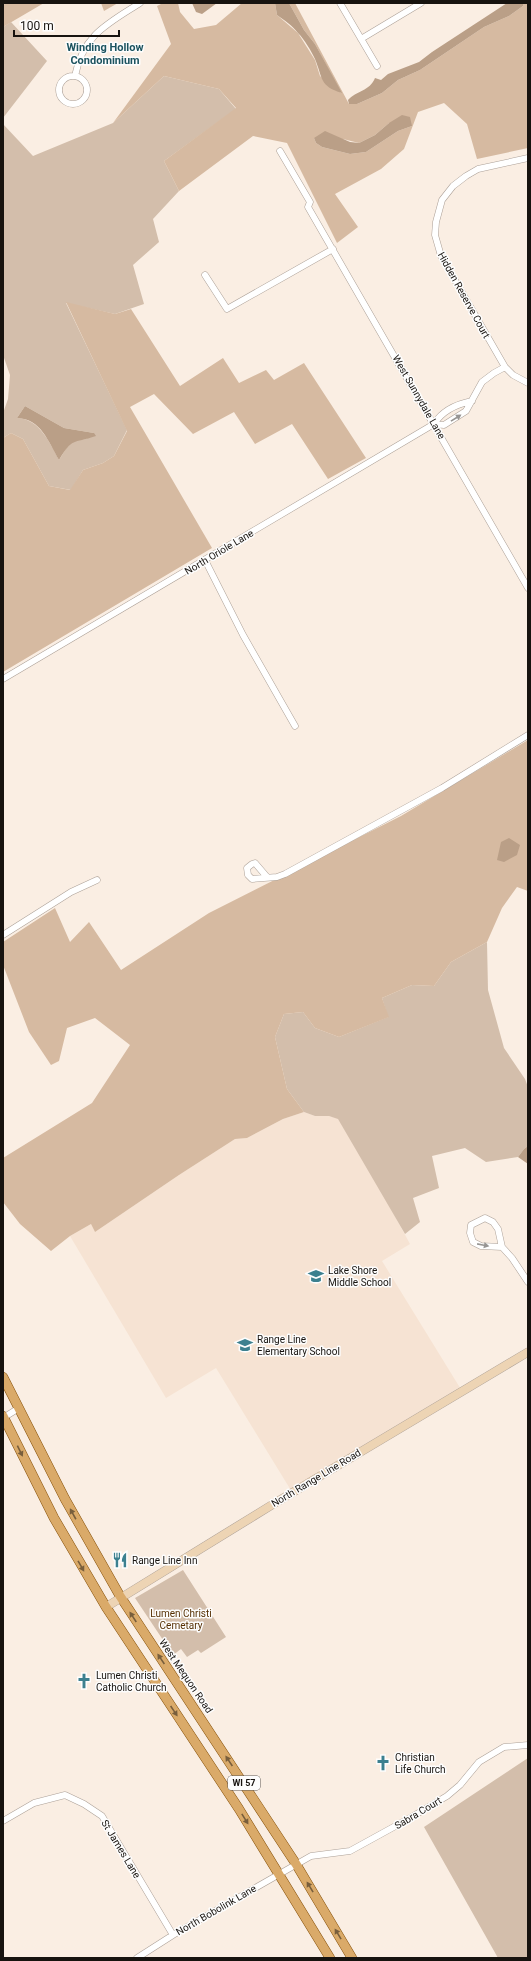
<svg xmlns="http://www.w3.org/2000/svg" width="531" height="1961" viewBox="0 0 531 1961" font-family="Roboto,sans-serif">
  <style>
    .built { fill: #f6e3d3 }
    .green { fill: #d3beab; fill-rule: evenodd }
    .forest { fill: #d6baa1; fill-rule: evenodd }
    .water { fill: #ba9f87 }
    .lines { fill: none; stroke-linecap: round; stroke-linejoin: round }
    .street-casing { stroke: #aca097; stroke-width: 7 }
    .secondary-casing { stroke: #aca097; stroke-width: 9 }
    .primary-casing { stroke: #865008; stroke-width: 10 }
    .street { stroke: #fff; stroke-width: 6 }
    .secondary { stroke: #edd4b4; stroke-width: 8 }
    .primary { stroke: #daaa69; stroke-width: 9 }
    .oneway { fill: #979593 }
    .oneway2 { fill: #785e3c }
    .labels { text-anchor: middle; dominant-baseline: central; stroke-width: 3; stroke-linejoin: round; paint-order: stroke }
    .shield { fill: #fdfdfd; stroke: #5c5956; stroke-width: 1 }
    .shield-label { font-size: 9px; font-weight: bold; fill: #17130f }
    .street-label { font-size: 10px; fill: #17130f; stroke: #fdfdfd }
    .poi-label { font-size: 10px; fill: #17130f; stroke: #fdfdfd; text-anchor: start }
    .park-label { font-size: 10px; fill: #563004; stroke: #fdfdfd }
    .neighbourhood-label { font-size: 11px; font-weight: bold; fill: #1c535f; stroke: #fdfdfd }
  </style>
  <rect width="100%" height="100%" fill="#faeee3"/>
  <path class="built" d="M304,1112L315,1116H329L338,1118L385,1198L410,1244L382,1261L462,1391L292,1492L216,1368L166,1398L70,1236L91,1224L95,1232L179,1175L235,1139L247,1138L283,1119Z"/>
  <path class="green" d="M11,22L47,61L3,118V27Z
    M164,76L219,89L236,109L164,161L179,191L153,219L159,242L133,265L144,304L115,314L66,303L127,430L114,456L103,463L83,470L71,490L49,486L23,439L11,433L3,438V413L8,399L10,375L3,355V124L33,156L113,123ZM25,406L64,428L94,433L86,439L75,440L69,444L59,460C49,442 40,419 17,418Z
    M487,942L488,990L504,1048L525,1079L528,1087V1146L524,1149L518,1157L486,1162L465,1148L432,1156L439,1188L413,1198L420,1222L405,1234L338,1119L329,1116H315L304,1112L287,1089L275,1037L284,1014L303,1012L315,1028L339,1037L388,1017L382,998L412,985L434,986L451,962Z
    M183,1570L226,1637L201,1653L198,1650L187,1657L181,1649L173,1655L135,1598Z
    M528,1758V1958H498L424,1827Z"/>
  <path class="forest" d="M6,3H44L3,27V5Z
    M101,3H118L104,11Z
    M163,3H178L180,12L194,29L216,25L242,3H275L277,15L298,33L315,60L320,76L341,93L315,44L304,30L289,3H295L349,104H357L382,93L398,80L420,70L484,27L509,16L523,6L524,3H528V148L477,159L467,124L444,103L418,112L404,149L381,169L335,194L358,227L337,243L287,143L253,136L179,191L164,161L236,108L219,89L164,76L113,123L171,44L157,6ZM389,123L412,126L398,131L366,152L350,154L322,147L316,143L314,138L343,139L359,143L375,135Z
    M66,302L115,314L131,309L180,386L223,358L239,383L266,370L274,380L304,363L366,458L328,479L292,424L255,444L234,412L193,434L154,394L130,407L212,548L3,672V438L11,433L23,439L49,486L70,490L83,470L103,463L114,456L127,431Z
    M528,740V891L517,887L502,908L487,942L451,962L434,986L412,985L382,998L389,1017L339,1037L315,1028L303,1012L284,1014L275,1037L287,1089L304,1112L283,1119L247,1138L235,1139L179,1175L95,1232L91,1224L70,1236L51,1251L20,1224L3,1202V1158L92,1103L130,1045L95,1018L67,1028L59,1061L51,1065L29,1032L3,965V942L55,908L70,942L89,922L121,970L209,913L401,816Z"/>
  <path class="water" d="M192,3H217L202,14L196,12Z
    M275,3H289L304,30L315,44L342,93C319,86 323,78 315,59C311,51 305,40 298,33C293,26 284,20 277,15Z
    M507,3H524L523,6L509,16L484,27L420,70L398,80L382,93L357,104H349L348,100C356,91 370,91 375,78L381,80L388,74L419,62L432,52Z
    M402,115L410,117L412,126L398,131L366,152L350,154L322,147L316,143L314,138L325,131L350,142L359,143L375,135L389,123Z
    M25,406L64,428L94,433L96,436C72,444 73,437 59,460C48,441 41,419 17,418Z
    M509,838L520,845L517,855L504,862L497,860L501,842Z
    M528,1146V1164L518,1157L524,1149Z"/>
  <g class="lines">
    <defs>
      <path id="street" d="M340,3L377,66
        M361,39L421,3
        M75,76C83,35 107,24 140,3
        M59 90a14 14 0 1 1 28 0a14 14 0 1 1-28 0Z
        M280,151L310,202L308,207L528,588
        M528,158L478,169L466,176L453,186L442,200L436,222L435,235L441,256L505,367L513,375L528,383
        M205,275L227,309L333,249
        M434,424L444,425L466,411L482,382L494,373L505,367
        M205,560L243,635L295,726
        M3,679L434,424C442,411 457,404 472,401
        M267,877L255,863L252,864L247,868L248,875L252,879L277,877L285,874L442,788L528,735
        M3,935L71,892L97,880
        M502,1247L481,1246L473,1242L470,1233L471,1225L485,1218L493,1222L498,1229L502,1247L512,1258L528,1282
        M3,1418L19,1408
        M3,1821L34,1803L65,1795L84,1804L102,1816L173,1935
        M137,1958L173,1935L311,1856L350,1851L410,1818L447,1796L460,1785L479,1762L504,1747L528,1745"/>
      <path id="secondary" d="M106,1607L275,1503L528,1352"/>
      <path id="primary" d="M3,1377L65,1499L120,1596L296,1864L352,1958
        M3,1416L54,1518L106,1607L239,1809L330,1958"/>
    </defs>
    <use href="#street" class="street-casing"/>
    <use href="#secondary" class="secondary-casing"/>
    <use href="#primary" class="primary-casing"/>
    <use href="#street" class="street"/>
    <use href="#secondary" class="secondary"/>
    <use href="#primary" class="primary"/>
  </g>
  <defs><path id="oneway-solid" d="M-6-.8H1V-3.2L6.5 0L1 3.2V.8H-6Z"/></defs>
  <g class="oneway">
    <use href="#oneway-solid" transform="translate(456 418) rotate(-32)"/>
    <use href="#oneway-solid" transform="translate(483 1245) rotate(11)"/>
  </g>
  <g class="oneway2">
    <use href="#oneway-solid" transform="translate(20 1451) rotate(64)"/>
    <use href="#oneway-solid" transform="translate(73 1514) rotate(-119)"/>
    <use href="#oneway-solid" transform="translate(81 1566) rotate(60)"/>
    <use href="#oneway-solid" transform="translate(133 1617) rotate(-123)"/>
    <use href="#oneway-solid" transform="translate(161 1659) rotate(-124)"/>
    <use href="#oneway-solid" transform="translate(174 1711) rotate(56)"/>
    <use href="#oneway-solid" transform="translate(229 1761) rotate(-124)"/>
    <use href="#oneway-solid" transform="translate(245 1819) rotate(58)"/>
    <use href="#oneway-solid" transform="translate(310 1887) rotate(-121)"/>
    <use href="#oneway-solid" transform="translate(338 1934) rotate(-121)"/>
  </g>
  <defs>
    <symbol id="school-bare" viewBox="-9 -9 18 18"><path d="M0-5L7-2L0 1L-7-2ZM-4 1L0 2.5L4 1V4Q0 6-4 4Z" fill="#3c808f" stroke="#fdfdfd" stroke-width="2.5" paint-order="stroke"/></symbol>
    <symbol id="restaurant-bare" viewBox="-9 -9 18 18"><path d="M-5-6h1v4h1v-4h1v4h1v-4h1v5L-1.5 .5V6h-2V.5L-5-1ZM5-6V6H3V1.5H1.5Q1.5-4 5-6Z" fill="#3c808f" stroke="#fdfdfd" stroke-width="2.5" paint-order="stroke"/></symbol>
    <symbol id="church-bare" viewBox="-9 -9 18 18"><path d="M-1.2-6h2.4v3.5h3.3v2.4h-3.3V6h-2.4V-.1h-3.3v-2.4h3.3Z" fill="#3c808f" stroke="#fdfdfd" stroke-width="2.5" paint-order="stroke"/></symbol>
  </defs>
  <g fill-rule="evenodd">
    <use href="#school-bare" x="305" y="1265" width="22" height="22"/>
    <use href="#school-bare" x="234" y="1334" width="22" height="22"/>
    <use href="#restaurant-bare" x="109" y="1549" width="22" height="22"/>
    <use href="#church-bare" x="73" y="1670" width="22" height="22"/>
    <use href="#church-bare" x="372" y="1752" width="22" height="22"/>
  </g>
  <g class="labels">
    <rect class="shield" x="228" y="1776" width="32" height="14" rx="3"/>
    <g class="shield-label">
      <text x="244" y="1783">WI 57</text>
    </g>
    <g class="street-label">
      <text transform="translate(464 295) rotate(61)">Hidden Reserve Court</text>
      <text transform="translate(419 397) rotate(60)">West Sunnydale Lane</text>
      <text transform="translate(219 552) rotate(-31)">North Oriole Lane</text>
      <text transform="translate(316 1478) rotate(-31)">North Range Line Road</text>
      <text transform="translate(186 1676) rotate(56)">West Mequon Road</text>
      <text transform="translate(418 1813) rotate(-31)">Sabra Court</text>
      <text transform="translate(121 1849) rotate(59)">St James Lane</text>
      <text transform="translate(216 1910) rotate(-30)">North Bobolink Lane</text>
    </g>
    <g class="poi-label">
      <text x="328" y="1270">Lake Shore<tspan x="328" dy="12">Middle School</tspan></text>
      <text x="257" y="1339">Range Line<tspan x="257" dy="12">Elementary School</tspan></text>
      <text x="132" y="1560">Range Line Inn</text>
      <text x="96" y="1675">Lumen Christi<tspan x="96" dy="12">Catholic Church</tspan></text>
      <text x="395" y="1757">Christian<tspan x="395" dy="12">Life Church</tspan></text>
    </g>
    <g class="park-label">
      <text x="181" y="1613">Lumen Christi<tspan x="181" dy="12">Cemetary</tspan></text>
    </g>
    <g class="neighbourhood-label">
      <text x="105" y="47">Winding Hollow<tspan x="105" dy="13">Condominium</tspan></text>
    </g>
  </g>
  <rect width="531" height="1961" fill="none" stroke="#17130f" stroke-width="8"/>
  <path d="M14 30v6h105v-6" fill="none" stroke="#17130f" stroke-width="2"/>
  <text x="20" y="30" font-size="12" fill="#17130f" stroke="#fdfdfd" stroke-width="3" paint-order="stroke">100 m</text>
</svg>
